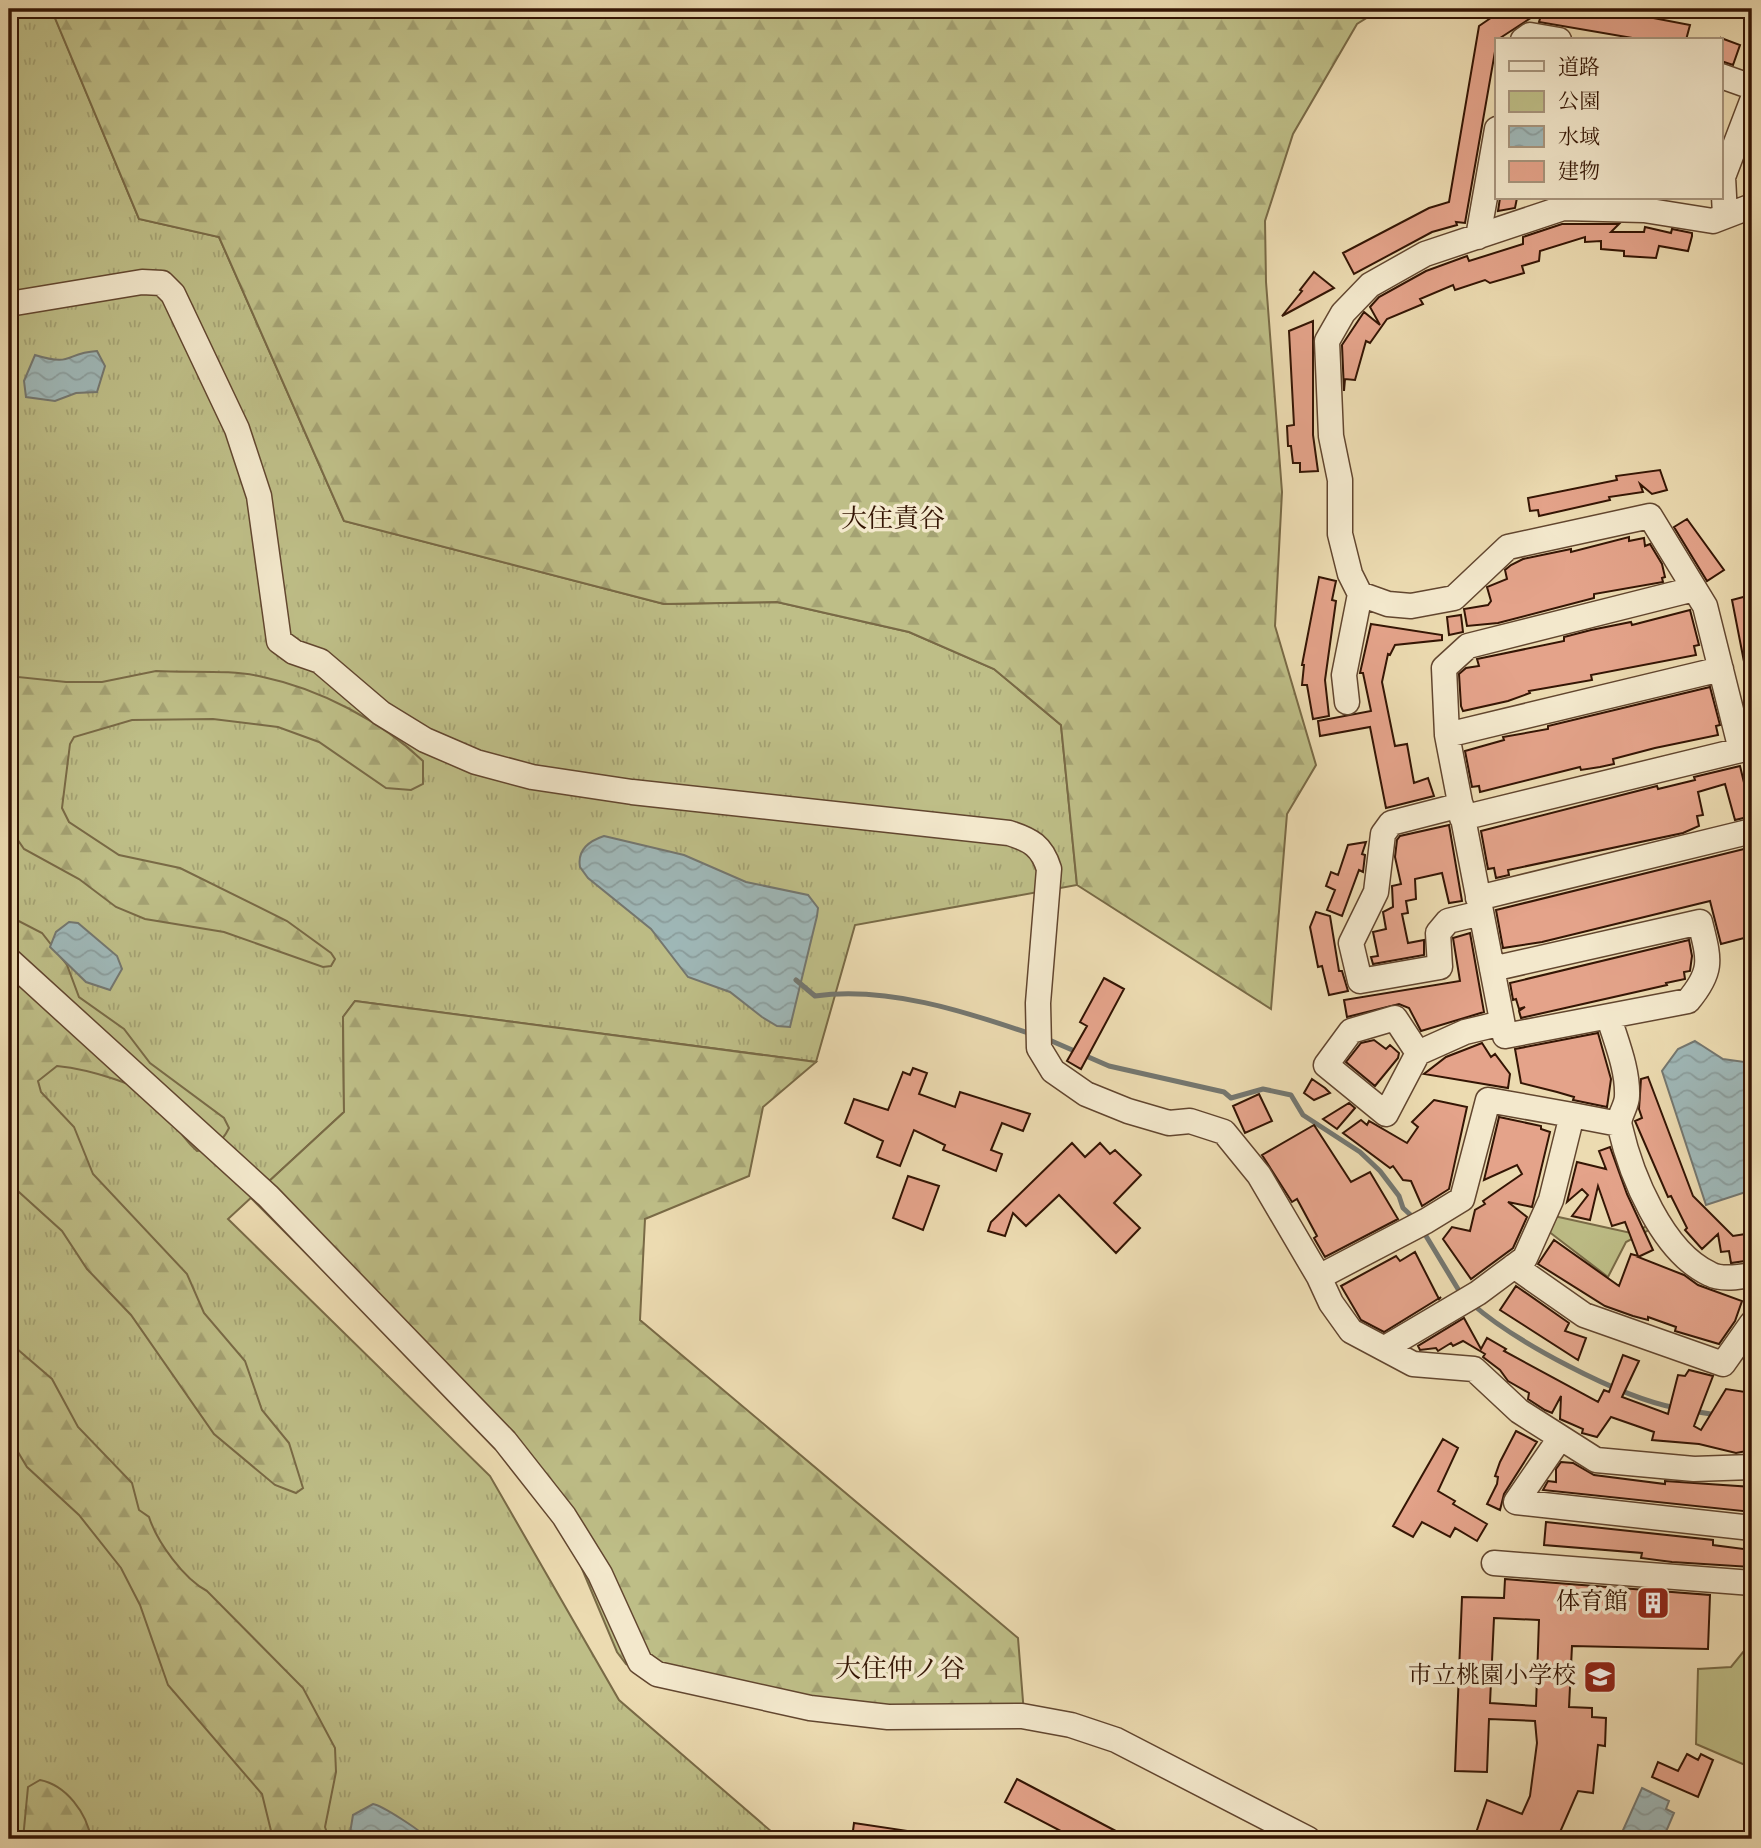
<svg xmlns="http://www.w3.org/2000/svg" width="1761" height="1848" viewBox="0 0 1761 1848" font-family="Vollkorn,'Noto Serif JP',serif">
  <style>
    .grass { fill: url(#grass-tufts); stroke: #796a46; stroke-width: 2 }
    .forest { fill: url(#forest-firs); stroke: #796a46; stroke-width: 2 }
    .park { fill: #bebe87; stroke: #796a46; stroke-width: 2 }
    .water { fill: url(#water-waves); stroke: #747770; stroke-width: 2 }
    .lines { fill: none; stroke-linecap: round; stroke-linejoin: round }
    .stream { stroke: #747770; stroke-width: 5 }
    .building { fill: #e4a38a; stroke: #341504; stroke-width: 2; fill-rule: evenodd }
    .minor-casing { stroke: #62462f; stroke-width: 27 }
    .minor { stroke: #f3e8cc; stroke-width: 24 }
    .labels { text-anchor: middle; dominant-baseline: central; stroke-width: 7; stroke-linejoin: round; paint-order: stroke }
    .poi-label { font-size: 24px; fill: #341504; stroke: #f3e8cc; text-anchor: end }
    .neighbourhood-label { font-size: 26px; fill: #341504; stroke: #f3e8cc }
  </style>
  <defs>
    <pattern id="grass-tufts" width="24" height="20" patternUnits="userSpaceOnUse" patternTransform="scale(1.75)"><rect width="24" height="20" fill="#bebe87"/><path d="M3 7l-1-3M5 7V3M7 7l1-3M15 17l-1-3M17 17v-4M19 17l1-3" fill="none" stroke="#a4a273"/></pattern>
    <pattern id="forest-firs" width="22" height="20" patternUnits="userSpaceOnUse" patternTransform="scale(1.75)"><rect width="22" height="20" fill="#bebe87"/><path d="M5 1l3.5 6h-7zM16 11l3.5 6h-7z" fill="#a4a273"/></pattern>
    <pattern id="water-waves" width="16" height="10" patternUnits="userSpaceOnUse" patternTransform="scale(1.75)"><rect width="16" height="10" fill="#9fb8b8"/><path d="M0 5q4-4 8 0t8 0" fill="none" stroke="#8a9d9d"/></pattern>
  </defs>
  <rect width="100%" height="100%" fill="#ecdbb1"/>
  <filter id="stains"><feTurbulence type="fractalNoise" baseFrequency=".00286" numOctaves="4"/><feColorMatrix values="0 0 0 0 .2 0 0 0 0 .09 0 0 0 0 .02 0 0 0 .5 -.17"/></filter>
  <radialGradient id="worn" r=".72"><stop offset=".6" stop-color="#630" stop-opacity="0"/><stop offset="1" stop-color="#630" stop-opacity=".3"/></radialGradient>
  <path class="grass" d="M9,9L52,10L139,219L219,237L344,521L664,604L777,602L909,632L994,669L1061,725L1077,885L855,925L816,1062L355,1001L343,1017L344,1112L228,1219L490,1476L619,1700L780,1839H9Z"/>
  <path class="forest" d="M9,9H1381L1357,24L1293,134L1265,221L1266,282L1282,492L1275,626L1316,765L1287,814L1271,1009L1077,885L1061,725L994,669L909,632L777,602L664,604L344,521L219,237L139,219L52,11Z
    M156,671C190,673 230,669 263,677C320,689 381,721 423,761V784L411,790L386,788L319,742L278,727L213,719L132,720L74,737L70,744L62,808L69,822L119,855L180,868L287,921L331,953L335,959L331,966L323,967L224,932L145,919L116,907L79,879L24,849L9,827V676L66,682H102Z
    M9,916L42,933L67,965L79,997L124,1029L150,1063L224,1118L229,1128C222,1142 213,1150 197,1151C178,1134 178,1124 164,1107C145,1084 86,1069 57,1066L38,1081L41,1092L74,1127L93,1174L187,1274L204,1313L245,1361L262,1410L289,1443L303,1488L296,1493L275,1485L214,1434L131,1315L87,1269L62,1231L9,1183Z
    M355,1001L816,1062L763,1107L749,1176L645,1219L640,1320L1018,1638L1024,1714L792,1702L650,1678L626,1664L617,1652L580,1564L525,1473L251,1198L344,1112L343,1017Z
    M9,1342L52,1379L78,1427L132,1483L139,1510L149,1517C157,1542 184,1579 207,1591L303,1688L335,1748L336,1772L325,1827L329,1839H273L262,1794L168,1685L140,1605L121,1568L79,1515L27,1467L9,1437Z
    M40,1780C66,1785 87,1813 91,1839H23L28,1787Z"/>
  <path class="park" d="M1554,1216L1631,1233L1647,1226L1649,1230L1626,1242L1608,1277L1548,1231Z
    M1752,1641V1768L1696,1744L1698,1669L1731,1667Z"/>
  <path class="water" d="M97,351L105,366L97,392L76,393L55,401L26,397L24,381L35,355C74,367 64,353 97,351Z
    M604,836L684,855L746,882L808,895L818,908L817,916L790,1027L777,1026L762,1017L730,992L688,977L651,929L588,878L580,867C577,850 589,841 604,836Z
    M69,922L78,923L117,956L122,969L110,990L86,982L50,947L56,932Z
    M1695,1041L1723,1059L1752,1063V1190L1706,1205L1662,1071L1678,1049Z
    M1642,1788L1669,1801L1666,1809L1674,1813L1665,1834L1656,1831L1652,1839H1619Z
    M373,1804C381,1805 424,1832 427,1839H349L353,1815Z"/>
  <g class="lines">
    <path class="stream" d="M796,980L815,996C886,986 964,1011 1031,1034
      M1047,1039L1109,1066L1224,1092L1231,1098L1263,1089L1291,1095L1303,1115L1360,1152L1380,1171L1399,1196L1403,1208L1416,1220
      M1423,1231L1461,1294
      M1471,1303C1515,1342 1619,1397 1676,1408
      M1692,1411L1717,1415"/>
  </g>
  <path class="building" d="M1504,9L1540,12L1497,40L1465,223L1456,222L1457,225L1432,232L1354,274L1343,253L1429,208L1449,202L1479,26Z
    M1543,9L1595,15L1596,11L1622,16V12L1690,25L1686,40H1644L1539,22Z
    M1721,38L1740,45L1733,65L1721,61Z
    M1500,198H1517L1515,208L1498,211Z
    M1562,224H1619L1611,232H1644L1645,227L1671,233L1672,229L1692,233V236L1688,251L1659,246L1656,258L1624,256V251L1601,249V241L1585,242V237L1540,251L1539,261L1522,266L1524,273L1490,283L1485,280L1455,290L1453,285L1420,299L1423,304L1387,319L1370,343L1366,341L1355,380L1345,379L1344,391L1342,345L1364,312L1380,325L1370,307L1379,297L1426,271L1467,256L1469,261L1523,244V237Z
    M1314,272L1334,288L1282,316L1302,291L1300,290Z
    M1313,321V435L1318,471L1300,472V463H1293L1291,446H1288L1287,426L1294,425L1289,331Z
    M1660,470L1667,490L1652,494L1640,484L1643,492L1609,497L1610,500L1539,516L1538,510L1530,511L1528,498L1617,480L1616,476Z
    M1687,519L1724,570L1707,581L1674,527Z
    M1629,537V541L1644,538L1645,546L1650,544L1662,564L1665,577L1662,578L1663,582L1594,594V598L1498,623L1467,626L1464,609L1488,605L1491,601L1487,587L1507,579L1505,570L1511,565L1523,559L1571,549V552Z
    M1319,577L1336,581L1332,600L1336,601L1325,680L1329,716L1313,719L1307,685H1302L1304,665H1302Z
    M1747,596L1748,600L1752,599V676L1747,677L1732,600Z
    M1690,610L1699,645L1694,646L1696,655L1591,675L1592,680L1529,691L1530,693L1508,701L1463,711L1461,706L1459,674L1466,668L1479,666L1477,659L1564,641V637L1591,630L1631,622L1632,625Z
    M1461,615L1463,632L1449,635L1447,617Z
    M1371,624L1442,635V640L1395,645L1390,655L1388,654L1382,682L1395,746L1407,744L1414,783L1428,778L1434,796L1386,808L1370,727L1320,736L1318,721L1371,711L1363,673H1360Z
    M1710,687L1720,725L1716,726L1718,735L1655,748L1613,759L1614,764L1600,767L1581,770L1580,767L1480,792L1479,786L1472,787L1465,751L1504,740L1503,737L1548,729V726Z
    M1740,766L1752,816L1735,820L1725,784L1698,792L1703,815L1697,816L1699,826L1683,833L1508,870L1509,875L1496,878L1494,868L1488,869L1481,831L1657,786L1658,789L1695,780L1694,777Z
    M1449,825L1462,901L1449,903L1442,873L1415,879L1416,899L1406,901L1408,913L1402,914L1408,943L1424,940V955L1373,964L1371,957L1378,956L1373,932L1386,929L1383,912L1393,907L1392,886L1401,884L1395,857L1397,840L1400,836Z
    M1366,842L1362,854L1365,855L1363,872L1359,870L1342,916L1327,910L1335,890L1326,886L1331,872L1338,875L1348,845Z
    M1748,848L1752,849V936L1721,944L1710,901L1542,942L1503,948L1496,910Z
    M1316,912L1330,916L1339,971H1342L1348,991L1329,995L1322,966L1318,967L1310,927Z
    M1470,933L1484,1012L1421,1031L1409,1008L1399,1004L1347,1017L1344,1000L1460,981L1453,938Z
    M1689,940L1692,956L1690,971L1684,972L1685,979L1666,983L1667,985L1521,1018L1519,1011L1525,1007L1519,1009L1516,999L1513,1000L1510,983Z
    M1104,978L1124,989L1081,1069L1067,1061L1087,1026L1080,1022Z
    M1598,1033L1611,1079L1607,1107L1573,1100L1574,1097L1557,1092L1521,1083L1515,1049Z
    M1374,1040L1386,1049L1390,1045L1399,1053L1398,1058L1375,1086L1346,1062L1361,1043Z
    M1482,1043L1491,1057L1495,1054L1510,1074L1508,1088L1424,1074L1446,1057Z
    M913,1068L927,1073L919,1094L955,1107L960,1092L1030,1114L1023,1131L1002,1123L991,1150L1002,1154L996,1171L943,1150L945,1145L914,1130L900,1166L877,1157L883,1141L845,1123L854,1099L888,1110L903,1072L910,1075Z
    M1648,1077L1693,1196L1733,1236L1752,1233V1260L1731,1263L1729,1251L1721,1252L1718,1234L1702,1249L1685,1230L1687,1228L1671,1196L1668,1197L1635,1121L1642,1118L1639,1109L1641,1079Z
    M1312,1079L1325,1088L1330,1093L1314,1100L1304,1093Z
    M1259,1094L1272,1121L1245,1133L1233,1106Z
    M1434,1100L1467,1107L1449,1189L1422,1206L1411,1181L1403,1180L1393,1166L1390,1168L1343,1133L1361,1120L1367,1125L1369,1121L1407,1143L1418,1127L1412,1122Z
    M1349,1103L1355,1108L1337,1129L1323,1119Z
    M1499,1117L1541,1126V1129L1550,1132L1532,1207L1508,1202L1527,1217L1513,1248L1471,1279L1443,1239L1452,1227L1470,1231L1475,1210L1485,1204L1483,1201L1522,1174L1517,1165L1484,1180Z
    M1314,1125L1351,1182L1370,1172L1398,1219L1325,1257L1314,1238L1317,1236L1297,1199L1292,1202L1262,1155Z
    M1072,1143L1085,1157L1100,1143L1110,1154L1115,1150L1141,1175L1114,1203L1140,1228L1116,1253L1059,1195L1026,1226L1013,1213L1005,1236L988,1231L991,1222Z
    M1610,1147L1627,1194L1653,1250L1638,1257L1684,1275L1698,1285L1742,1301L1735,1321L1719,1344L1675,1331L1676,1327L1648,1317V1320L1633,1316L1605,1306L1538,1264L1554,1240L1619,1286L1631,1254L1638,1256L1625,1222L1612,1226L1598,1186L1590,1220L1572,1216L1588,1195L1582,1189L1567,1202L1577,1162L1606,1169L1599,1151Z
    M908,1176L939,1186L923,1230L893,1218Z
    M1415,1252L1439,1299L1441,1297L1384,1332L1361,1320L1341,1286L1396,1256L1400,1261Z
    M1516,1286L1569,1323L1565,1331L1586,1338L1578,1360L1500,1310Z
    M1464,1318L1481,1349L1487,1338L1506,1349L1504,1351L1598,1402L1604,1390L1609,1392L1623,1355L1639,1361L1622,1397L1668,1414L1678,1375L1685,1376L1689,1370L1713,1376L1694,1426L1701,1430L1726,1389L1752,1393V1450L1736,1453L1699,1444L1652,1440L1654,1432L1611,1417L1597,1437L1582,1433L1583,1429L1560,1419L1561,1396L1552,1413L1545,1410L1528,1399L1529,1393L1508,1381L1500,1370L1483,1357L1485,1354L1463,1341L1453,1346L1451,1343L1438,1351L1436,1348L1420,1350L1418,1346Z
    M1516,1431L1537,1442L1504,1494L1500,1510L1487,1504L1497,1484L1498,1477L1495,1476L1500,1462Z
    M1443,1439L1458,1448L1438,1491L1455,1501L1453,1504L1487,1524L1477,1541L1455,1528L1450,1537L1422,1522L1413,1537L1393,1526Z
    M1561,1462L1573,1463L1594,1475L1665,1484V1481L1752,1487V1512L1543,1490L1548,1481L1556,1482V1469Z
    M1546,1522L1713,1540V1545L1752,1550L1751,1567L1672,1562L1641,1558L1642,1553L1544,1545Z
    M1505,1579L1710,1595L1708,1649L1572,1646L1569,1707L1592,1708V1717L1606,1718L1605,1746L1598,1745L1593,1793L1578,1791L1557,1839H1474L1487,1800L1522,1814L1530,1796L1537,1743L1535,1721L1489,1719L1487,1772L1455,1771L1462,1597L1504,1598ZM1494,1618L1539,1620L1536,1706L1490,1703Z
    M1687,1754L1698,1760L1701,1754L1713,1760L1698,1797L1652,1777L1658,1762L1678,1771Z
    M1017,1779L1131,1839H1076L1005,1802Z
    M854,1823L908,1831L907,1839L852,1838Z"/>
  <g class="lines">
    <defs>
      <path id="minor" d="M1523,40L1530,35L1559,40
        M1721,76L1752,87
        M1725,215L1723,177L1752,101
        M1478,237L1497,129
        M9,304L142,282L162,283L173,294L237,429L259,496L279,641L294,652L320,661L381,713L425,740L476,762L532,777L632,792L1009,833C1031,840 1042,846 1049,869L1038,1003L1039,1048L1053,1071L1086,1094L1128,1111L1169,1123L1190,1121L1224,1132L1259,1175L1319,1277L1331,1303L1351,1331L1413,1364L1474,1369L1519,1411L1596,1460L1694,1469L1752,1467
        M1347,702L1344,675L1360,594
        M1447,735L1721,669
        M1461,805L1391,823L1383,834L1376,892L1351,943L1360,981L1440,967L1438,933L1448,921L1481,913
        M1462,818L1741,750L1705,606L1650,516L1508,547L1454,598L1411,606L1388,604L1360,594L1350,574L1340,534V480L1331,436L1327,341L1343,313L1370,285L1425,254L1563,208L1644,210L1713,221L1752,206
        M1478,898L1752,831
        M9,960L268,1196L505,1441L564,1516L600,1574L640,1662L657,1674L810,1708L888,1717L1022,1716L1071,1725L1116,1740L1308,1839
        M1492,969L1700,922C1709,959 1714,970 1688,1001L1505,1036L1447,735L1444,668L1468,646L1694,589
        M1609,1018C1617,1044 1628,1070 1627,1096C1627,1107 1617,1117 1620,1127C1631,1175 1662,1252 1710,1274C1721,1280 1740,1277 1752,1275
        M1418,1053L1395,1018L1351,1031L1326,1065L1386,1114L1418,1053L1465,1032L1502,1023
        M1514,1266L1584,1315L1723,1364L1752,1323
        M1319,1277L1426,1221L1462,1199L1488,1100L1572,1115
        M1385,1348L1478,1293L1525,1258L1551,1200L1572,1115L1619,1124
        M1560,1438L1516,1502L1752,1528
        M1494,1563L1752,1583"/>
    </defs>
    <use href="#minor" class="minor-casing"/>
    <use href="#minor" class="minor"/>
  </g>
  <defs>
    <symbol id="building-square" viewBox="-11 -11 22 22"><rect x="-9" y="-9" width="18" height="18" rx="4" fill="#8f2418" stroke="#f3e8cc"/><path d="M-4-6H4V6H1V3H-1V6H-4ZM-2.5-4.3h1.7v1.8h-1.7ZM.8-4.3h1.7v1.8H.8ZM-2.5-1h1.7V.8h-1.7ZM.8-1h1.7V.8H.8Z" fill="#fff"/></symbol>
    <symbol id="school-square" viewBox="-11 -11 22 22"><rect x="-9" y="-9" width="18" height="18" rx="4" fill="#8f2418" stroke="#f3e8cc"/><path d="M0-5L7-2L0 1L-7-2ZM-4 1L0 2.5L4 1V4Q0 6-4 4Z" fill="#fff"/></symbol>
  </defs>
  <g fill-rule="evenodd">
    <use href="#building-square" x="1634" y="1584" width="38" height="38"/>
    <use href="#school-square" x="1581" y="1658" width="38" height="38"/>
  </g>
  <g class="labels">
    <g class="poi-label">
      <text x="1628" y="1603">体育館</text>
      <text x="1576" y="1677">市立桃園小学校</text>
    </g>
    <g class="neighbourhood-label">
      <text x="893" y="520">大住責谷</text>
      <text x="900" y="1670">大住仲ノ谷</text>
    </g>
  </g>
  <rect width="1761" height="1848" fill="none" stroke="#ecdbb1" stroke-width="35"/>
  <rect x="10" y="10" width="1740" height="1827" fill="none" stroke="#341504" stroke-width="3.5"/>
  <rect x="18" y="18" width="1726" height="1813" fill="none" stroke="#341504" stroke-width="2"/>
  <rect x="1495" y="38" width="228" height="161" fill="#f3e8cc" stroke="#a7947c" stroke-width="2"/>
  <rect x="1509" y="61" width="35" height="10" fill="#f3e8cc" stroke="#a7947c" stroke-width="2"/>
  <text x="1558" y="74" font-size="21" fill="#341504">道路</text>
  <rect x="1509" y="91" width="35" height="21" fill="#bebe87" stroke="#a7947c" stroke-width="2"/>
  <text x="1558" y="108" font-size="21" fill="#341504">公園</text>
  <rect x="1509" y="126" width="35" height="21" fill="url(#water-waves)" stroke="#a7947c" stroke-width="2"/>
  <text x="1558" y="144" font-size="21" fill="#341504">水域</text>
  <rect x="1509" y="161" width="35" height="21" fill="#e4a38a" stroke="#a7947c" stroke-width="2"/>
  <text x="1558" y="178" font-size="21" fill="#341504">建物</text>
  <rect width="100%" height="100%" filter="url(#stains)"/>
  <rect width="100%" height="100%" fill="url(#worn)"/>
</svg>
